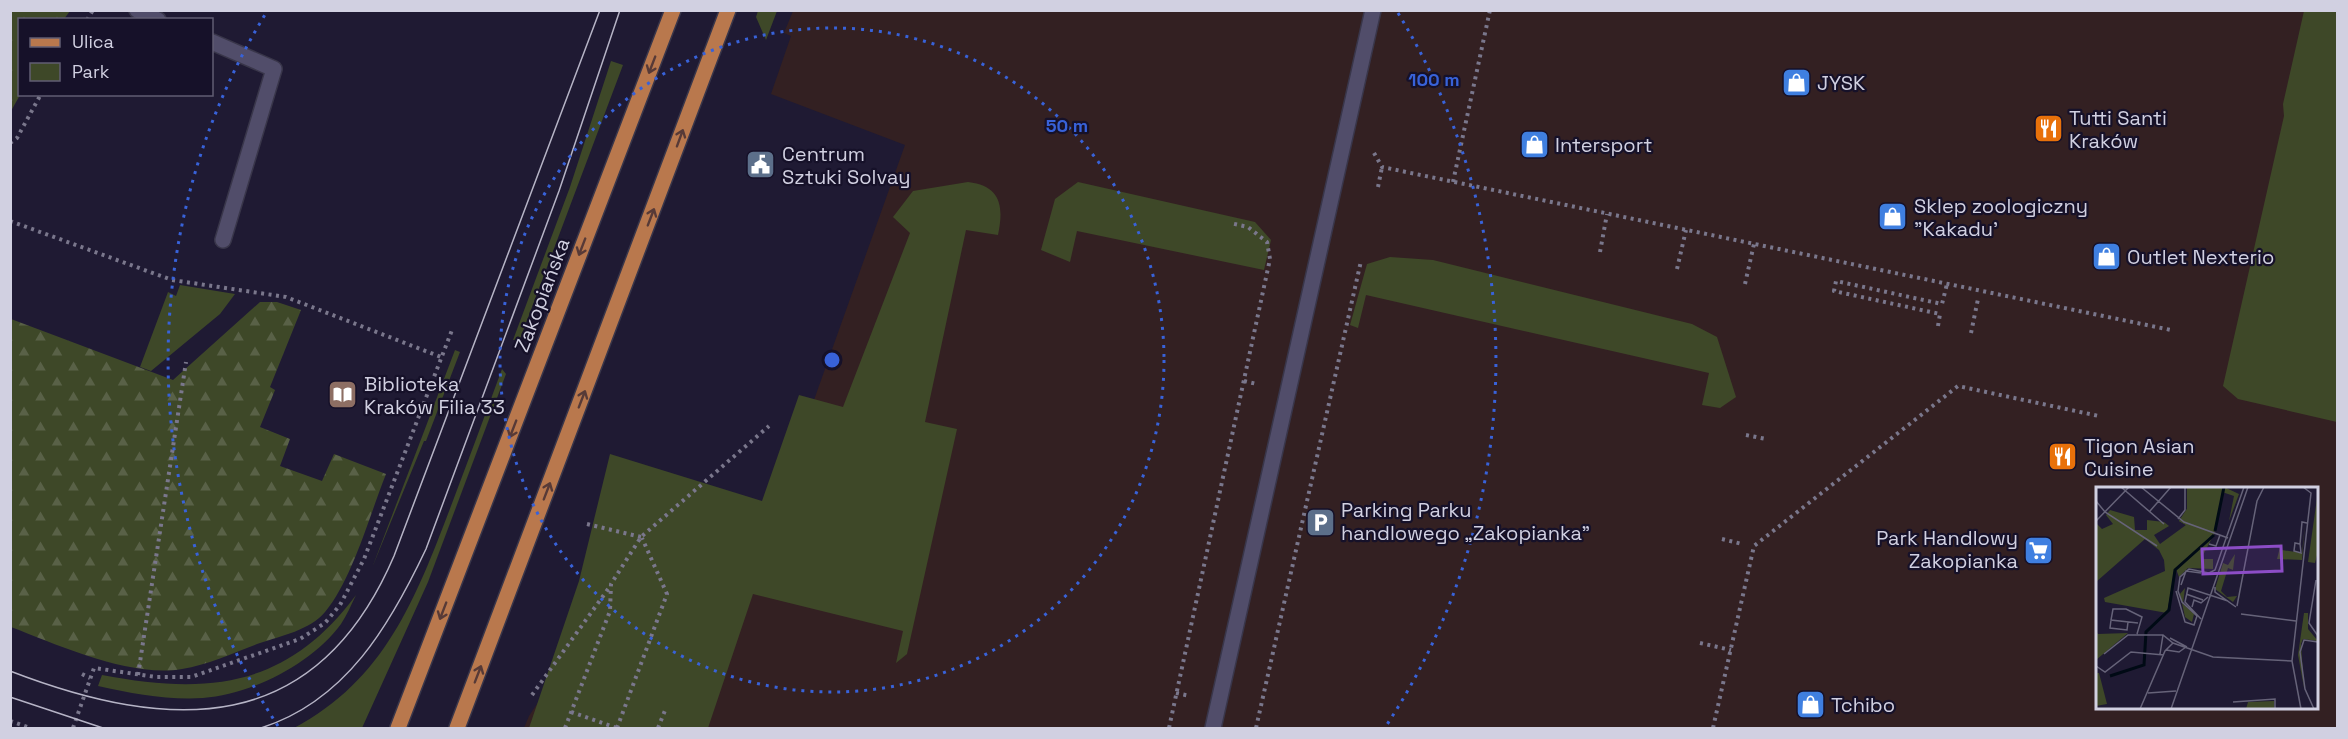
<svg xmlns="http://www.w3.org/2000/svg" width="2348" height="739" viewBox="0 0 2348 739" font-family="'Space Grotesk',sans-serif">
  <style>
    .commercial { fill: #332022; fill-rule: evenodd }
    .green { fill: #3e4828 }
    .forest { fill: url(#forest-firs) }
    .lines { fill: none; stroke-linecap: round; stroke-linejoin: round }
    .service-casing { stroke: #39364a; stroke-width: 18 }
    .primary-casing { stroke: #39364a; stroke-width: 18 }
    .path { stroke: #7a778c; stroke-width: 4; stroke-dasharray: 3 4.5; stroke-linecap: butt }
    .service { stroke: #514d6a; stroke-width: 15 }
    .primary { stroke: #b9784d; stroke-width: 15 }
    .tram { stroke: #b6b4c6; stroke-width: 1.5 }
    .oneway { stroke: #573a37 }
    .ring { fill: none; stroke: #3862d9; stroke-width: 3; stroke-dasharray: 3 6 }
    .labels { text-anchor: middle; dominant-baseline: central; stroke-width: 4.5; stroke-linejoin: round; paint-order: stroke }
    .poi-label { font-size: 20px; fill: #d1d0e1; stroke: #161129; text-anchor: start }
    .street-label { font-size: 20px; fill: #d1d0e1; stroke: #161129 }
    .inset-river { fill: none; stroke: #000a15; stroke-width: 3 }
    .inset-road { fill: none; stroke: #666379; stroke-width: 1.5 }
    .view { fill: #8c4dc6; fill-opacity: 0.15; stroke: #8c4dc6; stroke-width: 3 }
    .inset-edge { fill: none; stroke: #d1d0e1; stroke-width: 3 }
    .centre { fill: #3862d9; stroke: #161129; stroke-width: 3 }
    .ring-label { font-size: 18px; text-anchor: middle; font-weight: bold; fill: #3862d9; stroke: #161129; stroke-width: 4.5; stroke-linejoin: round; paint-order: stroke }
  </style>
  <defs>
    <pattern id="forest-firs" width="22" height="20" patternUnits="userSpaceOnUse" patternTransform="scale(1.5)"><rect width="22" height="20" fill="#3e4828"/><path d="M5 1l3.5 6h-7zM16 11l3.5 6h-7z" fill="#596147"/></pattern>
  </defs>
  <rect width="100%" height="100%" fill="#1f1a33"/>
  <path class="commercial" d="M793,11H2337V728H524L529,716L652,531L754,568L905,145L771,94L791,36L784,33ZM2098,488H2316V708H2098Z"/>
  <path class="green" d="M758,11H777L766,40L756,17Z
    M2304,11H2337V422L2238,399L2223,386L2284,116L2283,104Z
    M611,61L623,65L520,339L513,340L570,187Z
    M968,182C1001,186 1004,206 998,235L966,230L925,422L957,429L907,654L896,663L903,631L753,594L708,728H529L579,581L610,454L762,501L799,395L843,407L910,233L893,217L913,191Z
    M1078,182L1255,222L1271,240L1264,270L1077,231L1070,262L1041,250L1055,199Z
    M1390,257L1433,260L1692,324L1717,337L1736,397L1720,408L1702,405L1709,373L1366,295L1358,328L1350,325L1367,264Z
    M180,285L235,294L220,314L151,371L140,367L168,292L176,296Z
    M455,350L460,352L426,441H424L372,568Z
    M502,369L506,374L428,582L362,728H294C385,680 416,598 451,506C468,461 485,415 502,369Z
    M356,595C351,605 347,615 341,624C313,663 251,695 203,698C167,700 133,694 98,686L102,675C208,695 287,688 356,595Z"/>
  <path class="forest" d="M11,10L70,11L64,19L20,20V95L11,111Z
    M260,302H277L301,310L270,387L275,390L260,427L290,439L280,466L322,481L334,454L386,474C370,514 352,580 325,612C310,630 281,636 260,643C235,652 208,665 182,669C131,678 58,645 11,627V319L173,380Z"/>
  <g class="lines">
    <defs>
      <path id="service" d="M137,10L158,20
        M212,42L274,69L223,240
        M1213,728L1373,10"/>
      <path id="primary" d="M398,728L673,10
        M457,728L728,10"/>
    </defs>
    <use href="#service" class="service-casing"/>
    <use href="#primary" class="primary-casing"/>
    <path class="path" d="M87,20L93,10
      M10,143L17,138L41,94
      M1374,153L1382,167L2171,330
      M1453,182L1490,10
      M1378,187L1382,167
      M10,221L172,280L286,297L441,357
      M1600,252L1607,214
      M1677,269L1686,230
      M1745,284L1754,244
      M1938,326L1940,314L1834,291L1836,281L1942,304L1947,284
      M1971,333L1978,299
      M1244,381L1257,384
      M1746,435L1766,439
      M587,524L641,537
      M1722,539L1742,544
      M1700,643L1731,650
      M82,674L90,678
      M138,675L186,362
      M1176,693L1190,696
      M532,695L611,585
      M571,712L617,728
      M10,721L30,728
      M73,728L94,668L156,677H191L300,639L325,623L340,605L364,559L452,330
      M565,728L610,611L611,584L641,537L769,426
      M617,728L667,594L642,538
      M658,728L666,708
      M1169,728L1270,259L1267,242L1248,227L1230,223
      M1256,728L1361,261
      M1713,728L1754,546L1958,386L2099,416"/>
    <use href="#service" class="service"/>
    <use href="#primary" class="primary"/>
    <path class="tram" d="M10,671C171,733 316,738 394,556L600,10
      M10,697L103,728
      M261,728C346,701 390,625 426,549L559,191L620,10"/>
  </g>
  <defs><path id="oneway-shaft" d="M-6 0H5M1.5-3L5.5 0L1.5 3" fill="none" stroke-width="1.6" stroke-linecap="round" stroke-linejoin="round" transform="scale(1.5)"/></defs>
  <g class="oneway">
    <use href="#oneway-shaft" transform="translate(652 65) rotate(111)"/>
    <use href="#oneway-shaft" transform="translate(680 138) rotate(-70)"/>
    <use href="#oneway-shaft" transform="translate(651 217) rotate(-69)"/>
    <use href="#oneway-shaft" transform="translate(582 247) rotate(111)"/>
    <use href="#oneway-shaft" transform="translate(582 399) rotate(-69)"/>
    <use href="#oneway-shaft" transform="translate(513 429) rotate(111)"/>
    <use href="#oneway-shaft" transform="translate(547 491) rotate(-69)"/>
    <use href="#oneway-shaft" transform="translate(443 611) rotate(111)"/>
    <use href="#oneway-shaft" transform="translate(478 674) rotate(-69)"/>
  </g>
  <g class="ring">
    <circle cx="832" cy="360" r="332"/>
    <path d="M278 726A664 664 0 0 1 266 13M1398 13A664 664 0 0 1 1386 726"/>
  </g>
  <defs>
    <symbol id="shop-square" viewBox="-11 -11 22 22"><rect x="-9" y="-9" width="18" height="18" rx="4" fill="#3f7fe0" stroke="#161129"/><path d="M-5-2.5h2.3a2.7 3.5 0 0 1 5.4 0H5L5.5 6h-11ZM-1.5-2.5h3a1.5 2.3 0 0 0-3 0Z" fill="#fff"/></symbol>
    <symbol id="restaurant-square" viewBox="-11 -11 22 22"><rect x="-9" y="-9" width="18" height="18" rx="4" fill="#e8710a" stroke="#161129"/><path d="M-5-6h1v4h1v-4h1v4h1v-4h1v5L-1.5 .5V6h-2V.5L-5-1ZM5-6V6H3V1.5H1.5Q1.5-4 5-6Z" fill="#fff"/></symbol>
    <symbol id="civic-square" viewBox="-11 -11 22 22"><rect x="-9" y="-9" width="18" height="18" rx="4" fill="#5c6f8a" stroke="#161129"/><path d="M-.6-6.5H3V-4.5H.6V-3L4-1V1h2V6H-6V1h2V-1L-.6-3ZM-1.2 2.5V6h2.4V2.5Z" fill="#fff"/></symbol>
    <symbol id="library-square" viewBox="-11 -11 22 22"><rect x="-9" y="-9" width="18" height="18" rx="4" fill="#8d6e63" stroke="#161129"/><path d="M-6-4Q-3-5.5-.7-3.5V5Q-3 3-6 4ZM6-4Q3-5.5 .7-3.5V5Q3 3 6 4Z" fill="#fff"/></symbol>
    <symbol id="parking-square" viewBox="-11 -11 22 22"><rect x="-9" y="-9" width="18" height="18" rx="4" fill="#5c6f8a" stroke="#161129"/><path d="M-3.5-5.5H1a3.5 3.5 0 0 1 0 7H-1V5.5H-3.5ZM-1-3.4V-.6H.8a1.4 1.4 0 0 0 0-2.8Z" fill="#fff"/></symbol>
    <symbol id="supermarket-square" viewBox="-11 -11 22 22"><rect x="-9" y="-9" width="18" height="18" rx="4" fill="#3f7fe0" stroke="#161129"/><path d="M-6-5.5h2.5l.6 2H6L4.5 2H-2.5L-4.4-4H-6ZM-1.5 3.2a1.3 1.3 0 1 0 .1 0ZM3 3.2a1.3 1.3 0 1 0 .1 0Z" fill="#fff"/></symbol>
  </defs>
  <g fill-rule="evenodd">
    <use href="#shop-square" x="1780" y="66" width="33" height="33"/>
    <use href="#restaurant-square" x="2032" y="112" width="33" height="33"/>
    <use href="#shop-square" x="1518" y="128" width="33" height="33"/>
    <use href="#civic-square" x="744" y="148" width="33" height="33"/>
    <use href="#shop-square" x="1876" y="200" width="33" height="33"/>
    <use href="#shop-square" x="2090" y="240" width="33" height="33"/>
    <use href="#library-square" x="326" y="378" width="33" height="33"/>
    <use href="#restaurant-square" x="2046" y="440" width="33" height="33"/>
    <use href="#parking-square" x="1304" y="506" width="33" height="33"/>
    <use href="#supermarket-square" x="2022" y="534" width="33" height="33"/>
    <use href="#shop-square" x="1794" y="688" width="33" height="33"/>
  </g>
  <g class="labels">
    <g class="poi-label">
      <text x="1817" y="83">JYSK</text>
      <text x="2069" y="118">Tutti Santi<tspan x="2069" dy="23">Kraków</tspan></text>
      <text x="1555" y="145">Intersport</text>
      <text x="782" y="154">Centrum<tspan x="782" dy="23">Sztuki Solvay</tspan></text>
      <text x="1914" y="206">Sklep zoologiczny<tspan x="1914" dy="23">"Kakadu'</tspan></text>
      <text x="2127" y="257">Outlet Nexterio</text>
      <text x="364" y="384">Biblioteka<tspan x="364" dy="23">Kraków Filia 33</tspan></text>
      <text x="2084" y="446">Tigon Asian<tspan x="2084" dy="23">Cuisine</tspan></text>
      <text x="1341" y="510">Parking Parku<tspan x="1341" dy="23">handlowego „Zakopianka”</tspan></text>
      <text x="2018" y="538" text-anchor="end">Park Handlowy<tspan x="2018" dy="23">Zakopianka</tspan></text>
      <text x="1831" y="705">Tchibo</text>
    </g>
    <g class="street-label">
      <text transform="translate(542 295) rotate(-69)">Zakopiańska</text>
    </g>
  </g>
  <g transform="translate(2096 487)">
    <rect width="222" height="222" fill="#1f1a33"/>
    <path d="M209,37L206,73L181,72L185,56L186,63L206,66ZM139,67L137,83L132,81L125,104L131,110L141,109L137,115L119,102L127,76L132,78ZM82,98L84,107L89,101L87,117L98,127L96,135L89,130ZM208,126H212V142L222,154L207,152L205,157L208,201L202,168ZM178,214V222H150L152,215Z" fill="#3e4828"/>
    <path d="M91,0H128L143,7L133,34L138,9L126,5L118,47L105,72H117V82L92,81L83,90L77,74L90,38L83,34L91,22ZM222,4V64L219,76L212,75ZM0,144L2,147L32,146L0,173Z" fill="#3e4828"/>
    <path d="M91,0H128L117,49L79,82L71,126L9,115L8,111L69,84L68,73L63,63L49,52L0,95V36L6,42L17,37L10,28L14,23L38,30L39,43H51V33L68,35L73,39L58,48L64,57L90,38L83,34L91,22ZM0,186H3L11,217L0,219Z" fill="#3e4828"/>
    <path class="inset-river" d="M119,44L128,0M14,189L48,178L50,145L73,123L79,83L118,48"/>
    <path class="inset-road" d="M25,0L68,37M45,0L88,35L132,51M0,14L9,25L61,59M54,24L75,0M82,32L89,23V0M0,34L33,0M113,57L120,59L124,48M204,57L205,66L198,64L199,56L204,57L206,35L211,36M220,93L213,136L222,149M85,98L90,84L105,86M119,100V105L140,120M80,104L89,135L98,138L101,129L86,115L82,104L84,90L93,82L113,86L119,83L148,0M90,107L107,113M141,119L161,14L168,0M96,120L98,113L105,116L112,110M145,127L200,134M105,132L89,115L92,101L132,114M15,133L14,141L31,143L32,135M41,147L46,130L30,122H17L15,133L42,136M74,151L91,160M70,163L83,165L90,160M8,167L32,148H67L77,156L117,170L196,174M64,167L67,148M0,179L9,185L35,165L68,168M52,206L80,204M137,215L179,212V222M44,222L69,164L77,156M75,222L152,0M205,222L196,174L215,6L207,0M218,222L209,202L204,165L208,153L222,155"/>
    <path class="view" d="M185,59L186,84L107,87L106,62Z"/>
    <rect width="222" height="222" class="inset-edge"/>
  </g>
  <circle cx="832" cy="360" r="9" class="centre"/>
  <g class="ring-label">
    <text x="1434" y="86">100 m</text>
    <text x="1067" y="132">50 m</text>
  </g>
  <rect width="2348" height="739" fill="none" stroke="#d1d0e1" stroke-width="24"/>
  <rect x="18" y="18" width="195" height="78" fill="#161129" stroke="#615d73" stroke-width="1.5"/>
  <rect x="30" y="38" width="30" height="9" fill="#b9784d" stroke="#615d73" stroke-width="1.5"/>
  <text x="72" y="48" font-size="18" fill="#d1d0e1">Ulica</text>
  <rect x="30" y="63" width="30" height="18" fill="#3e4828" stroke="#615d73" stroke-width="1.5"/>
  <text x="72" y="78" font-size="18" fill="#d1d0e1">Park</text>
</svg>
